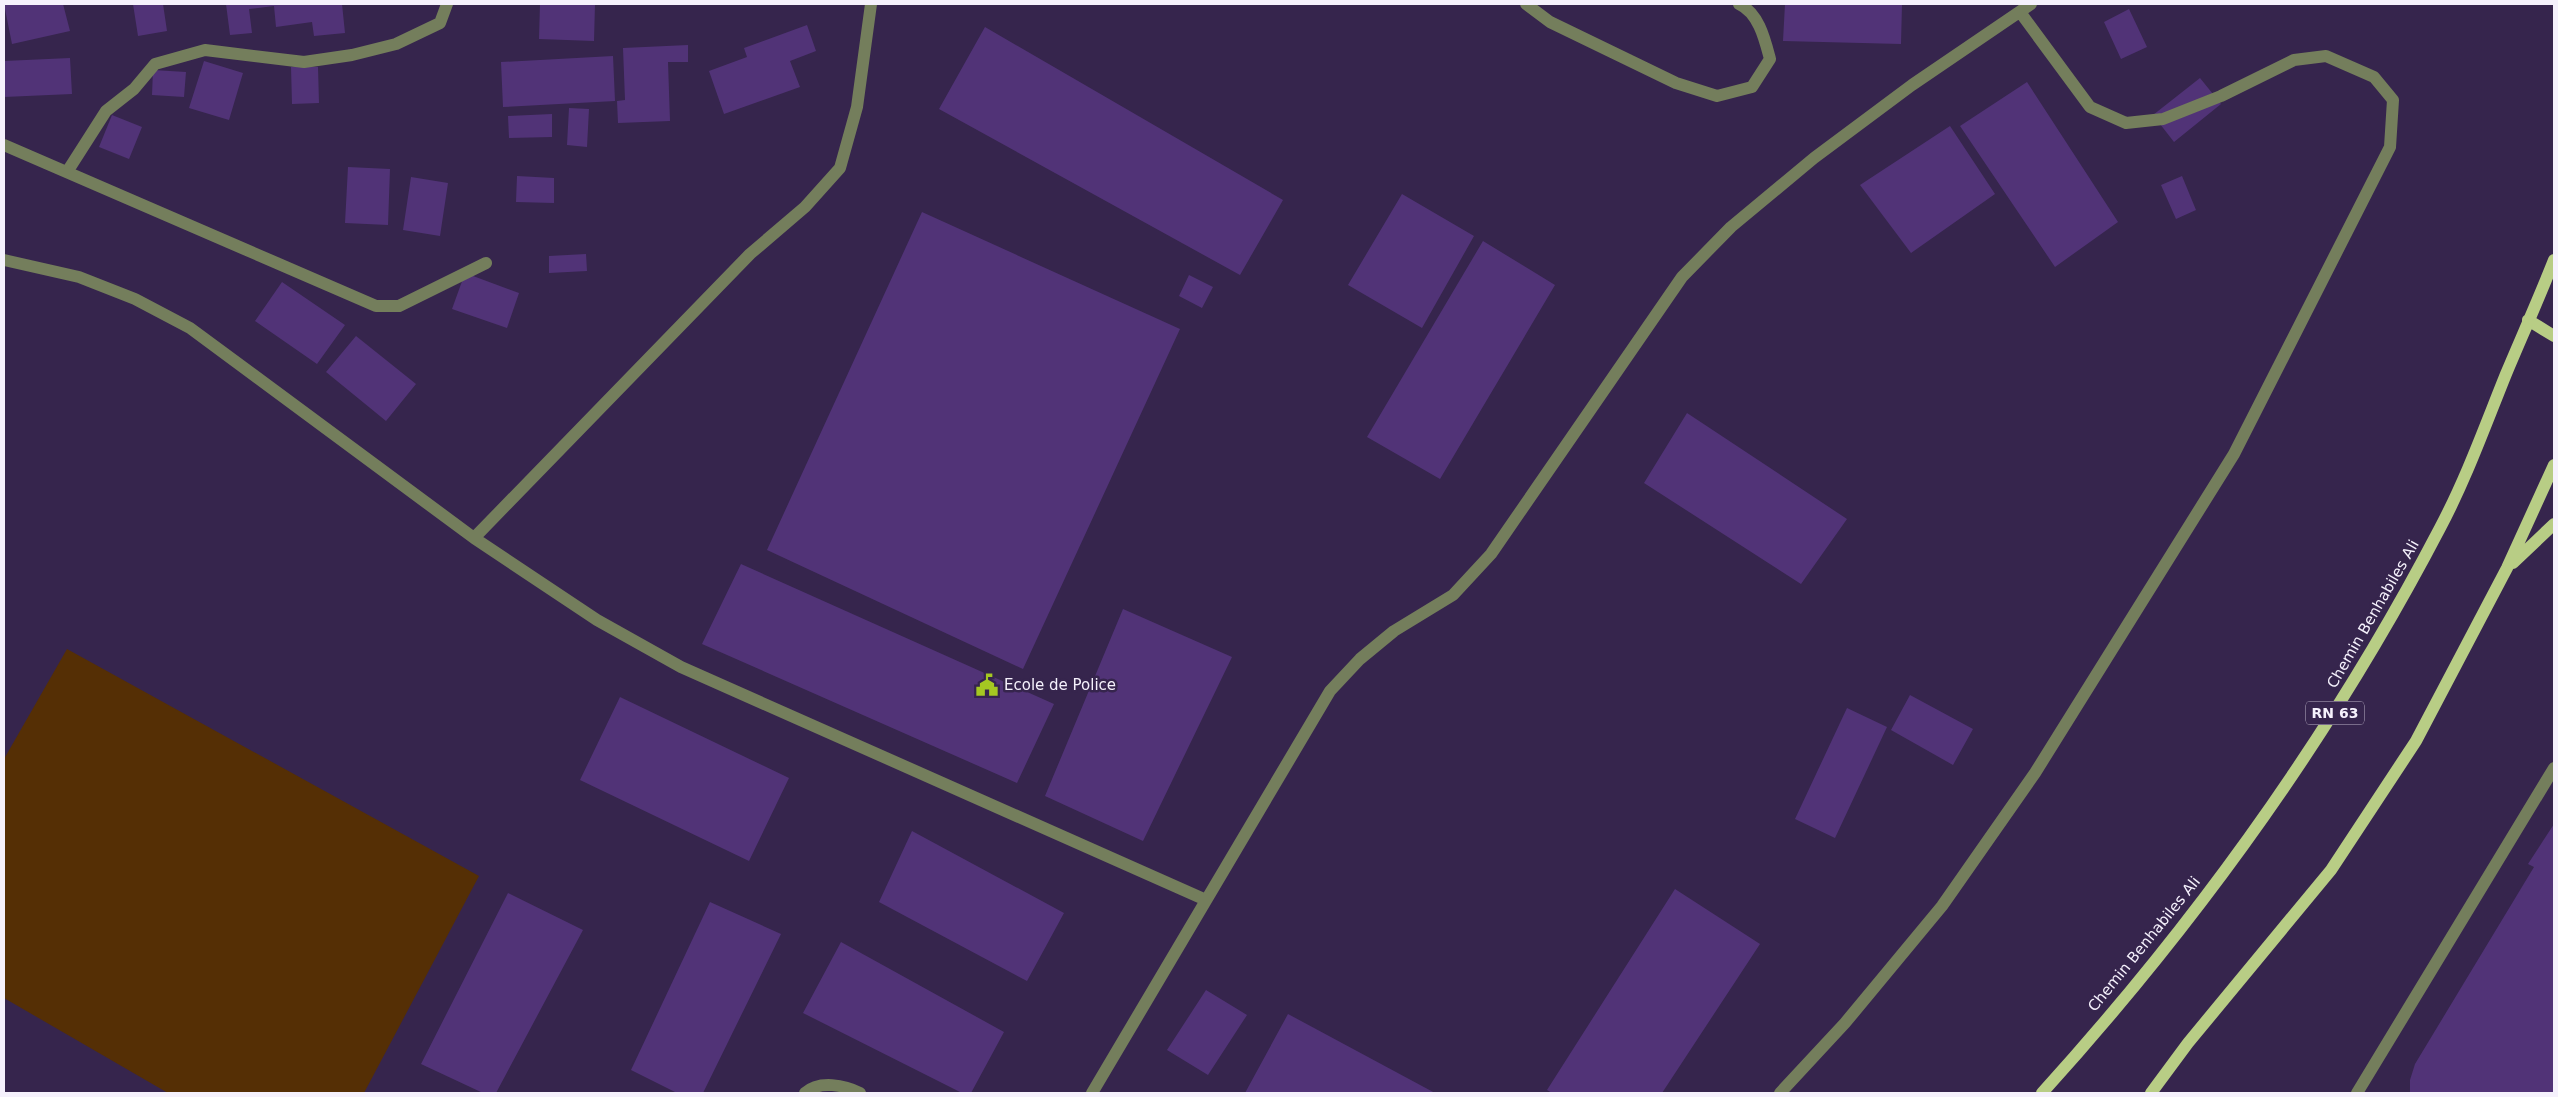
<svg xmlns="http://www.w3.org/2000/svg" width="2558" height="1097" viewBox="0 0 2558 1097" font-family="'DejaVu Sans',sans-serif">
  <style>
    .green { fill: #552f05 }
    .building { fill: #513377 }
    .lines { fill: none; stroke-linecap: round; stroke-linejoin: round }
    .minor { stroke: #747e5c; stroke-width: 12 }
    .major { stroke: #b8cd85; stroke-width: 12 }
    .labels { text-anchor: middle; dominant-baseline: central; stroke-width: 5; stroke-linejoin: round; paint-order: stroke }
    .shield { fill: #36254d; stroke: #bcb4c8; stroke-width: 1 }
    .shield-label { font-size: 14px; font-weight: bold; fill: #f5f1fc }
    .street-label { font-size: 15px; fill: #f5f1fc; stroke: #36254d }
    .poi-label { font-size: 15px; fill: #f5f1fc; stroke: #36254d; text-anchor: start }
  </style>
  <rect width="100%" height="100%" fill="#36254d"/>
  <path class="green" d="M67,649L479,876L364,1093H168L4,998V759Z"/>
  <path class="building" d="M4,4H63L70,31L12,44Z
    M133,4H163L167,31L138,36Z
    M226,4H342L345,33L314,36L312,22L276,27L274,6L249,9L252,33L230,35Z
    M540,4H595L594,41L539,39Z
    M1785,4H1902L1901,44L1783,41Z
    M2129,9L2147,47L2121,59L2104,22Z
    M807,25L816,51L790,61L800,87L724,114L709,71L747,57L744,48Z
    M985,27L1283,200L1240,275L939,109Z
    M688,45V62H668L670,121L618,123L617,101L625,100L623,48Z
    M613,56L615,101L503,107L501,62Z
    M70,58L72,94L4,97V61Z
    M204,61L243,73L229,120L189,108Z
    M291,67H318L319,103L292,104Z
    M153,70L186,72L184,97L152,95Z
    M2200,78L2221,104L2174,142L2153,115Z
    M2027,82L2118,222L2055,267L1960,126Z
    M569,108L589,109L587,147L567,145Z
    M552,114V137L509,138L508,116Z
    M112,115L142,127L129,159L99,147Z
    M1950,126L1995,194L1911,253L1860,185Z
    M348,167L390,169L388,225L345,223Z
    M517,176L554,178V203L516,202Z
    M2182,176L2196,210L2176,219L2161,185Z
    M411,177L448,183L440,236L403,230Z
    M1402,194L1474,236L1422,328L1348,285Z
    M922,212L1180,329L1023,669L767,550Z
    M1483,241L1555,285L1440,479L1367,437Z
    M586,254L587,271L549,273V256Z
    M465,273L519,293L507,328L452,309Z
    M1189,275L1213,287L1202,308L1179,296Z
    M282,282L345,325L317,364L255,321Z
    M356,336L416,384L386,421L326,372Z
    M1687,413L1847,519L1801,584L1644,483Z
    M741,564L1054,704L1017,783L702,644Z
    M1123,609L1232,657L1143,841L1045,796Z
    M1910,695L1973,729L1953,765L1891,730Z
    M620,697L789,778L749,861L580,780Z
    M1847,708L1887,727L1835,838L1795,819Z
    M2554,824V1093H2410V1080L2415,1064L2534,867L2528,864Z
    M912,831L1064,913L1027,981L879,902Z
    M1675,889L1760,944L1662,1093H1552L1547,1090Z
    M508,893L583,930L496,1093H483L421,1064Z
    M710,902L781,934L703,1093H677L631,1070Z
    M841,942L1004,1032L971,1093H962L803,1013Z
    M1206,990L1247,1015L1208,1075L1167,1050Z
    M1288,1014L1435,1093H1245Z"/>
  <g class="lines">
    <path class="minor" d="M1526,4L1550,22L1676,83L1717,96L1752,87L1770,59C1765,40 1759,13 1739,4
      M4,145L376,306H399L486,263
      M67,172L106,111L134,89L155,64L205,50L304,62L352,55L396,44L440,23L447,4
      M4,260L79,277L135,299L190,328L474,538L597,620L681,667L1206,900
      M474,538L750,254L805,207L840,168L857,107L871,4
      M805,1093C819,1080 845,1085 860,1093
      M1092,1093L1330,691L1360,659L1394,631L1453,595L1491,554L1682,277L1731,227L1814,158L1912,85L2031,4
      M1780,1093L1845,1023L1942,906L2035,773L2234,454L2390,147L2393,100L2374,77L2326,56L2294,60L2221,96L2163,119L2126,123L2090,107L2020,12
      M2357,1093L2554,768"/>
    <path class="major" d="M2528,320L2554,336
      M2513,563L2554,524
      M2042,1093C2197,922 2333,733 2440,528C2466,479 2485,426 2506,374C2522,336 2539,298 2554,260
      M2151,1093L2188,1043L2331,870L2416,741L2507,568L2554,465"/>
  </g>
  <defs>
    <symbol id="civic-bare" viewBox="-9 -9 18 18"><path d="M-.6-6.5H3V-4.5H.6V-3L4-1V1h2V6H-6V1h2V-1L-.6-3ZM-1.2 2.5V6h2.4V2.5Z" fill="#a5c822" stroke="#36254d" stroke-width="2.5" paint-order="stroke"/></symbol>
  </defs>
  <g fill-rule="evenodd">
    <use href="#civic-bare" x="971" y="669" width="32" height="32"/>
  </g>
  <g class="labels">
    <rect class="shield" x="2306" y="701.5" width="58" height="23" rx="4"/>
    <g class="shield-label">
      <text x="2335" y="713">RN 63</text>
    </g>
    <g class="street-label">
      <text transform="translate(2373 614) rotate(-60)">Chemin Benhabiles Ali</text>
      <text transform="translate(2144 944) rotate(-51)">Chemin Benhabiles Ali</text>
    </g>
    <g class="poi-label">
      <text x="1004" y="685">Ecole de Police</text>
    </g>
  </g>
  <rect width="2558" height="1097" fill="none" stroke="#f5f1fc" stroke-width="10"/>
</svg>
